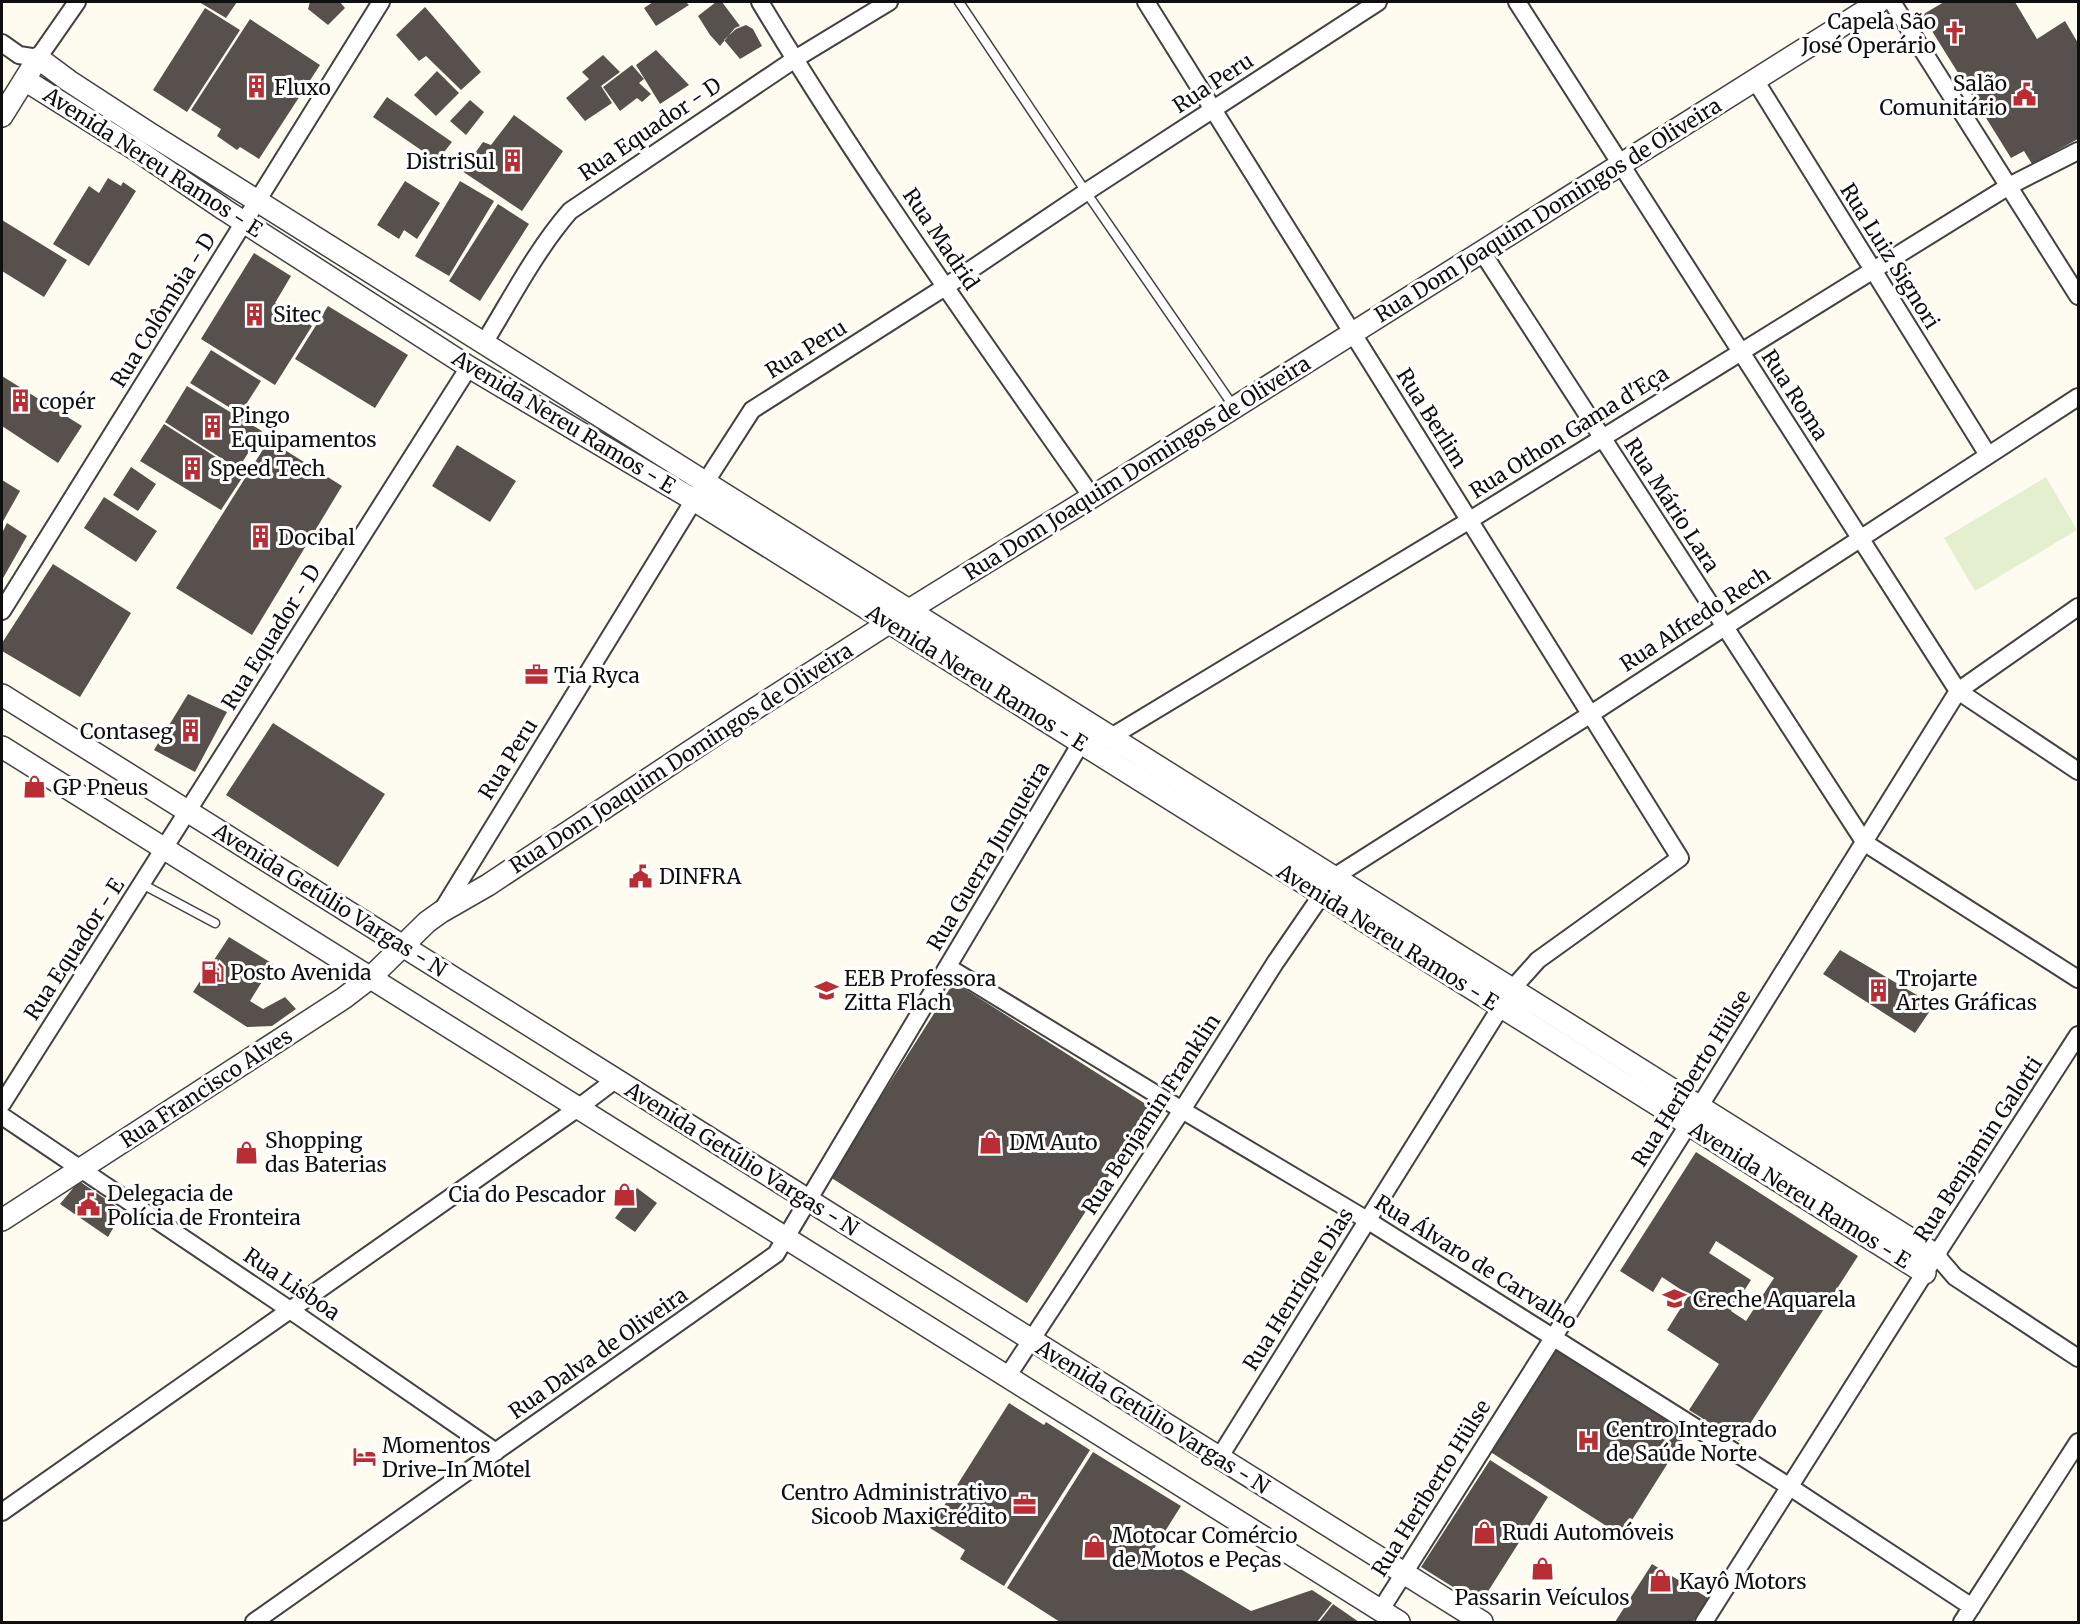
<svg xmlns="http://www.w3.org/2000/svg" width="2080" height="1624" viewBox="0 0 2080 1624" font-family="Merriweather,serif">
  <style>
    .pitch { fill: #e3efce }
    .building { fill: #57504c; fill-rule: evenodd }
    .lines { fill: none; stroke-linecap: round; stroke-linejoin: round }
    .service-casing { stroke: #424242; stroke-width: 11 }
    .minor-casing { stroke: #424242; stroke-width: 20 }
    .tertiary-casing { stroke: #424242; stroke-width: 24 }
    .service { stroke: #fff; stroke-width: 8 }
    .minor { stroke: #fff; stroke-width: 16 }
    .tertiary { stroke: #fff; stroke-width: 21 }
    .labels { text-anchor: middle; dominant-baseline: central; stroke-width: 6; stroke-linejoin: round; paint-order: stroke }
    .poi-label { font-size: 21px; fill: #0f0f0f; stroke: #fff; text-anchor: start }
    .street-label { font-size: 21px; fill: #0f0f0f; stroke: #fff }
  </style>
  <rect width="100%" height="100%" fill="#fefcf1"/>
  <path class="pitch" d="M2046,477L2077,530L1975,591L1944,538Z"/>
  <path class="building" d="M199,2H237L226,18Z
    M310,2H340L345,8L328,25L308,9Z
    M653,2H686L689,5L656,26L644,8Z
    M716,2H722L740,26L735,28L720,46L710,35L698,16Z
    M1944,2H2015L2037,39L2065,21L2078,43V139L2032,164L2024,151L2011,158L1922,15Z
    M425,7L481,72L461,90L426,56L419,61L396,35Z
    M205,8L240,30L187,112L153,90Z
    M250,19L320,65L259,159L240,147L237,150L217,136L221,129L191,110Z
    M746,25L753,29L762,46L740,59L724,40L736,29Z
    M656,50L689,85L660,104L636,65Z
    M603,55L620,72L601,86L612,103L585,121L566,98L589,79L582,72Z
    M632,65L644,79L639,83L651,94L642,102L637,98L620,111L603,87Z
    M437,71L459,93L436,116L414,95Z
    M387,97L452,142L437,161L373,117Z
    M470,100L484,112L466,135L450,121Z
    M514,115L563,151L522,211L462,171L483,142L491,145Z
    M108,178L121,186L123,182L136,191L89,266L53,244L89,186L99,193Z
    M405,181L440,203L417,239L404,230L399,239L377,225Z
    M460,181L494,201L449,276L415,256Z
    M498,204L529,224L480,301L449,281Z
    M2,220L67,260L44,297L2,271Z
    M254,253L291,276L275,303L312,326L275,385L201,339Z
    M328,306L408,355L375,408L295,359Z
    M211,350L261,381L240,414L190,383Z
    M2,376L82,426L58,463L2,426Z
    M187,386L262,431L238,469L165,422Z
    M164,424L244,475L221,510L140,461Z
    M269,440L342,486L252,635L176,588Z
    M457,445L516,481L490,522L432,486Z
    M131,467L156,484L138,511L113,495Z
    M2,480L20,491L2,523Z
    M104,497L157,531L136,562L84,528Z
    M7,523L27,536L2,580V533Z
    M53,564L131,613L80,697L2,651V643Z
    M188,694L227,712L195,772L154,750Z
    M273,723L385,794L338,867L226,795Z
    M229,937L273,964L250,1001L263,1009L285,997L296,1009L272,1026L247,1027L193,992Z
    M1840,950L1934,1005L1915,1033L1823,974Z
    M954,982L1152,1108L1027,1303L830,1177Z
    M1696,1152L1858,1256L1739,1441L1689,1410L1719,1364L1667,1330L1689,1295L1662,1277L1653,1292L1620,1271ZM1716,1241L1774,1278L1746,1321L1731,1311L1751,1280L1709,1253Z
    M79,1181L123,1211L108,1237L60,1204Z
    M637,1188L657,1203L635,1232L615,1218Z
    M1555,1347L1688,1431L1622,1536L1489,1451Z
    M1009,1403L1044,1425L1046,1422L1090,1450L1004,1586L960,1559L965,1550L930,1528Z
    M1093,1452L1181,1506L1152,1552L1251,1611L1312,1590L1332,1603L1317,1622H1060L1007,1588Z
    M1490,1460L1548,1497L1480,1604L1421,1567Z
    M1652,1564L1708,1598L1693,1622H1615Z
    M1333,1604L1359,1622H1319Z"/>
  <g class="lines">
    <defs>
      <path id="service" d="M959,2L1086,192L1234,407
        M142,884L215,923"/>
      <path id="minor" d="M760,2C862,172 978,334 1092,497
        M1146,2L1680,858L1538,960L1512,989L1219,1458
        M1517,2L1958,691L2078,771
        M1892,2L2078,296
        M2,43L19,55L38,58L77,2
        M1755,80L1988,455
        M1482,252L1865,843L2078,979
        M484,343C511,299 536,250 570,211L795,59L889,2
        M2,611L381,2
        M441,912L694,500L752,410L945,287L1086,192L1378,2
        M948,967L1182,1110L1367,1220L1790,1487L1972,1607
        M2,1104L469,367
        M2,1116L290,1310L496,1452
        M1936,1255L1955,1277L2078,1358
        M1007,1377L1182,1110L1275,963L1334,877L1591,714L2078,397
        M2,1512L578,1108L615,1080
        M1380,1611L1688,1125L1958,691L2078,607
        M254,1622L776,1254L1081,743L1111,737L1470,520L2009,186L2078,151
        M1704,1622L1936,1255L2078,1035
        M1962,1622L2078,1442"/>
      <path id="tertiary" d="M25,80L138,151L225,210L469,367L694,500L1925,1273
        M2,116L38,58L69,81L149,133L1936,1255
        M2,695L1482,1622
        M2,747L1399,1622
        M2,1220L344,998L370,978L427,922L441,912L488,885L739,719L909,610L1092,497L1879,2"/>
    </defs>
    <use href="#service" class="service-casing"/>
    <use href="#minor" class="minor-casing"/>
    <use href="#tertiary" class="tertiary-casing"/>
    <use href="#service" class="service"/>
    <use href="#minor" class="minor"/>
    <use href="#tertiary" class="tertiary"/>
  </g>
  <defs>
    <symbol id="church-bare" viewBox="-9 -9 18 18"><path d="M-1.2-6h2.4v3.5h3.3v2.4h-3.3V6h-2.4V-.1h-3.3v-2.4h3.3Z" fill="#b82e34" stroke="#fff" stroke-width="2.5" paint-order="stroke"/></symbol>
    <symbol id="building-bare" viewBox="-9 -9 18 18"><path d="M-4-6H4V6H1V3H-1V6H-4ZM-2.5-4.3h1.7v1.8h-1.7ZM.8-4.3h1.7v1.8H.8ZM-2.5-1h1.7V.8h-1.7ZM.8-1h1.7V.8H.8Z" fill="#b82e34" stroke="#fff" stroke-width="2.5" paint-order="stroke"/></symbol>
    <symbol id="civic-bare" viewBox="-9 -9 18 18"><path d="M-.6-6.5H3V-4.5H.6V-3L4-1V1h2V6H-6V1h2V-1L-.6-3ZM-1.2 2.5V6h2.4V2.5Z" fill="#b82e34" stroke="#fff" stroke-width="2.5" paint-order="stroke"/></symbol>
    <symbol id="office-bare" viewBox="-9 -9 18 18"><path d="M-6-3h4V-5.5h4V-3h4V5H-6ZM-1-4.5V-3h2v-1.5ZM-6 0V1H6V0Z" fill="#b82e34" stroke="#fff" stroke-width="2.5" paint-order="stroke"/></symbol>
    <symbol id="shop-bare" viewBox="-9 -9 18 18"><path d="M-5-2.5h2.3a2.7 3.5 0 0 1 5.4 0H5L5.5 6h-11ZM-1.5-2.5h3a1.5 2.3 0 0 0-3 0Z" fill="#b82e34" stroke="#fff" stroke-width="2.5" paint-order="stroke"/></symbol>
    <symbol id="fuel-bare" viewBox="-9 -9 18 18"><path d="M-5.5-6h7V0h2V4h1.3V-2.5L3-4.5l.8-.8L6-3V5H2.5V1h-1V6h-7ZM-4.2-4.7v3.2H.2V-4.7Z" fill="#b82e34" stroke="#fff" stroke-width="2.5" paint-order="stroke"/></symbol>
    <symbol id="school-bare" viewBox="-9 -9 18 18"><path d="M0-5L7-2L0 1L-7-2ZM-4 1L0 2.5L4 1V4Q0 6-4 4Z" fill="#b82e34" stroke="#fff" stroke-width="2.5" paint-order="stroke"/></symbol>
    <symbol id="hospital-bare" viewBox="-9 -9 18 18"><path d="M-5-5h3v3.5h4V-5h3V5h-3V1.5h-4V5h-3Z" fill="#b82e34" stroke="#fff" stroke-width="2.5" paint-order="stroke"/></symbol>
    <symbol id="hotel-bare" viewBox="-9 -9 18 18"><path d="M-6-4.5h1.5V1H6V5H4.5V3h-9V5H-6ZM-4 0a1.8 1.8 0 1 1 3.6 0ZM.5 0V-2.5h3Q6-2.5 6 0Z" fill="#b82e34" stroke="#fff" stroke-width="2.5" paint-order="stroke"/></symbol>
  </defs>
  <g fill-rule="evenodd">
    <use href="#church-bare" x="1938" y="16" width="33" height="33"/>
    <use href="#building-bare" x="240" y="70" width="33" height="33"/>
    <use href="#civic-bare" x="2008" y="78" width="33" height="33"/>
    <use href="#building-bare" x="496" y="144" width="33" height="33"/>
    <use href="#building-bare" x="238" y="298" width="33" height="33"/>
    <use href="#building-bare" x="4" y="384" width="33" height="33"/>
    <use href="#building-bare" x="196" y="410" width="33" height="33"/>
    <use href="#building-bare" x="176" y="452" width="33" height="33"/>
    <use href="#building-bare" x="244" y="520" width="33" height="33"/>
    <use href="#office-bare" x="520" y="658" width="33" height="33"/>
    <use href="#building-bare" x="174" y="714" width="33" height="33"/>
    <use href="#shop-bare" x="18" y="770" width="33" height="33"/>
    <use href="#civic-bare" x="624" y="860" width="33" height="33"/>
    <use href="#fuel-bare" x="196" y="956" width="33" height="33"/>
    <use href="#school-bare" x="810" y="974" width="33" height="33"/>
    <use href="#building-bare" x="1862" y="974" width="33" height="33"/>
    <use href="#shop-bare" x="974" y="1126" width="33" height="33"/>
    <use href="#shop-bare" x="230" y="1136" width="33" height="33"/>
    <use href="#shop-bare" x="608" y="1178" width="33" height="33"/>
    <use href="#civic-bare" x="72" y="1188" width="33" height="33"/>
    <use href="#school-bare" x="1658" y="1282" width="33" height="33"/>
    <use href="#hospital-bare" x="1572" y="1424" width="33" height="33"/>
    <use href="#hotel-bare" x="348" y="1440" width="33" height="33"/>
    <use href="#office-bare" x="1008" y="1488" width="33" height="33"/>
    <use href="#shop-bare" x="1468" y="1516" width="33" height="33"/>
    <use href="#shop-bare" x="1078" y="1530" width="33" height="33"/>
    <use href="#shop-bare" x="1526" y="1552" width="33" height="33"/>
    <use href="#shop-bare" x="1644" y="1564" width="33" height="33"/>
  </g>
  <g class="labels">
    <g class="poi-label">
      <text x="1936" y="21" text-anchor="end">Capela São<tspan x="1936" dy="24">José Operário</tspan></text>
      <text x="2007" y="83" text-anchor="end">Salão<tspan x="2007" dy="24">Comunitário</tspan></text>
      <text x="274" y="87">Fluxo</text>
      <text x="495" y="161" text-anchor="end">DistriSul</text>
      <text x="273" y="314">Sitec</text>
      <text x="39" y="401">copér</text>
      <text x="231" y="415">Pingo<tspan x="231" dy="24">Equipamentos</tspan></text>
      <text x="210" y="468">Speed Tech</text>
      <text x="278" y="537">Docibal</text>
      <text x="554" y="675">Tia Ryca</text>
      <text x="173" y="731" text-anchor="end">Contaseg</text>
      <text x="53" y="787">GP Pneus</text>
      <text x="659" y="876">DINFRA</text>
      <text x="230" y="972">Posto Avenida</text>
      <text x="844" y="978">EEB Professora<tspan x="844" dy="24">Zitta Flach</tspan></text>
      <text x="1896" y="978">Trojarte<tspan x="1896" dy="24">Artes Gráficas</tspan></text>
      <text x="265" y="1140">Shopping<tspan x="265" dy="24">das Baterias</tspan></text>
      <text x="1009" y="1142">DM Auto</text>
      <text x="107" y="1193">Delegacia de<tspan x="107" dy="24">Polícia de Fronteira</tspan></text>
      <text x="606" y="1194" text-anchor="end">Cia do Pescador</text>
      <text x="1693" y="1299">Creche Aquarela</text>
      <text x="1606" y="1429">Centro Integrado<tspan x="1606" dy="24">de Saúde Norte</tspan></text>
      <text x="382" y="1445">Momentos<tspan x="382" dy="24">Drive-In Motel</tspan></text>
      <text x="1007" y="1492" text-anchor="end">Centro Administrativo<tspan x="1007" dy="24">Sicoob MaxiCrédito</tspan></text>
      <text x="1502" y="1532">Rudi Automóveis</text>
      <text x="1112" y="1535">Motocar Comércio<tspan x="1112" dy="24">de Motos e Peças</tspan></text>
      <text x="1679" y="1581">Kayô Motors</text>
      <text x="1542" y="1597" text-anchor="middle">Passarin Veículos</text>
    </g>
    <g class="street-label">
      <text transform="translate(1213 83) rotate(-33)">Rua Peru</text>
      <text transform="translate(650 129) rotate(-34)">Rua Equador - D</text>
      <text transform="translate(153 162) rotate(33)">Avenida Nereu Ramos - E</text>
      <text transform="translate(1548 210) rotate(-32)">Rua Dom Joaquim Domingos de Oliveira</text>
      <text transform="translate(941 239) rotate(56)">Rua Madrid</text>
      <text transform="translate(1890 256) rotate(58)">Rua Luiz Signori</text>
      <text transform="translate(163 310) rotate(-58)">Rua Colômbia - D</text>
      <text transform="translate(806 349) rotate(-32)">Rua Peru</text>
      <text transform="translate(1795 395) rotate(57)">Rua Roma</text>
      <text transform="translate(1432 418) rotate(58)">Rua Berlim</text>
      <text transform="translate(564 422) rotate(31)">Avenida Nereu Ramos - E</text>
      <text transform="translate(1569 432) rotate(-32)">Rua Othon Gama d'Eça</text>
      <text transform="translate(1137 468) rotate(-32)">Rua Dom Joaquim Domingos de Oliveira</text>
      <text transform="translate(1672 505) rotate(57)">Rua Mário Lara</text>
      <text transform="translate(1695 619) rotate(-33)">Rua Alfredo Rech</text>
      <text transform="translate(271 637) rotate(-58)">Rua Equador - D</text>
      <text transform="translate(977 678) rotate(32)">Avenida Nereu Ramos - E</text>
      <text transform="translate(681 758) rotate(-33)">Rua Dom Joaquim Domingos de Oliveira</text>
      <text transform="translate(508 759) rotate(-58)">Rua Peru</text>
      <text transform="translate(988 856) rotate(-59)">Rua Guerra Junqueira</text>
      <text transform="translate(330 900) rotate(32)">Avenida Getúlio Vargas - N</text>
      <text transform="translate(1388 937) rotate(32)">Avenida Nereu Ramos - E</text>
      <text transform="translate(74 949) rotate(-57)">Rua Equador - E</text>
      <text transform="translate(1691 1078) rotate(-58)">Rua Heriberto Hülse</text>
      <text transform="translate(206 1088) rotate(-33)">Rua Francisco Alves</text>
      <text transform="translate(1151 1114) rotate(-57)">Rua Benjamin Franklin</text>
      <text transform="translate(1978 1149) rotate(-57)">Rua Benjamin Galotti</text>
      <text transform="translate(742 1159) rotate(32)">Avenida Getúlio Vargas - N</text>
      <text transform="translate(1800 1195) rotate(32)">Avenida Nereu Ramos - E</text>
      <text transform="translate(1476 1262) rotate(32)">Rua Álvaro de Carvalho</text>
      <text transform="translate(292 1284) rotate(34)">Rua Lisboa</text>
      <text transform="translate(1298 1289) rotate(-58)">Rua Henrique Dias</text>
      <text transform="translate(598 1353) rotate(-35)">Rua Dalva de Oliveira</text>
      <text transform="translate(1153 1417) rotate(32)">Avenida Getúlio Vargas - N</text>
      <text transform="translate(1431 1488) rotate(-58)">Rua Heriberto Hülse</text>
    </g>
  </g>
  <rect width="2080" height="1624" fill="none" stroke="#0f0f0f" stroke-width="6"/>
</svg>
